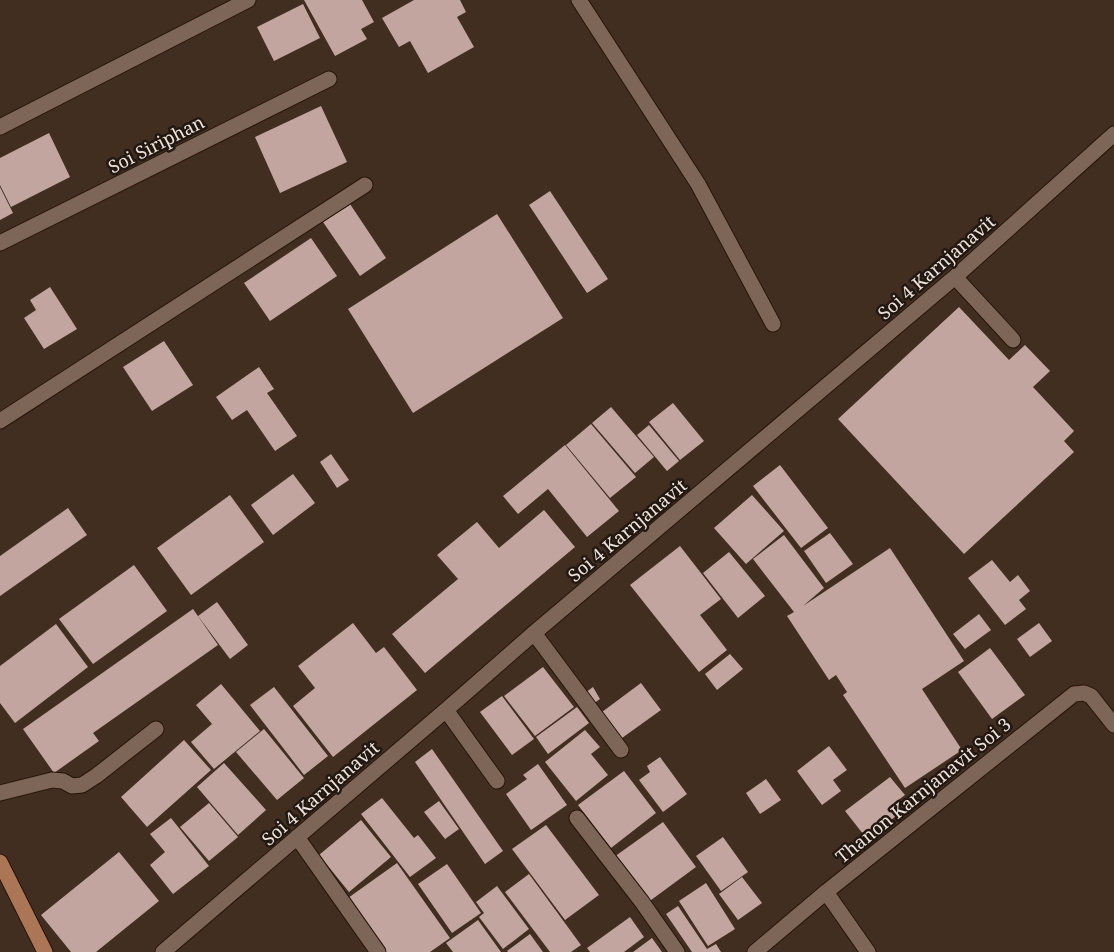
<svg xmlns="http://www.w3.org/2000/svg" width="1114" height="952" viewBox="0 0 1114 952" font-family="'Noto Serif',serif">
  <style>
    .building { fill: #c3a5a0 }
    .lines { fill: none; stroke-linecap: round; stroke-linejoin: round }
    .minor-casing { stroke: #271509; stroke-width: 17 }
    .major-casing { stroke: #271509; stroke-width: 17 }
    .minor { stroke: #7d6658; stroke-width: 15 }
    .major { stroke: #ab7655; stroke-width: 15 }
    .labels { text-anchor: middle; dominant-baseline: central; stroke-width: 5; stroke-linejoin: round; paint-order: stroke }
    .street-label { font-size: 18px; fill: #efe2da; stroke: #211812 }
  </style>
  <rect width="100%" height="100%" fill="#412e21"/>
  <path class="building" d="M304,0H362L374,22L361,29L367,39L335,56Z
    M414,0H460L466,12L457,17L474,47L428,73L410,41L399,47L382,18Z
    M303,4L320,38L274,61L257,27Z
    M321,106L347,162L280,193L255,137Z
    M49,133L70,177L11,207L0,185V158Z
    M0,187L13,213L0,220Z
    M550,191L608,279L587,293L529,205Z
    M350,204L386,258L360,276L323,222Z
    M497,214L563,318L413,413L348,309Z
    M311,238L337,276L270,321L244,283Z
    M50,287L77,329L44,349L24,318L36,310L30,300Z
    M959,307L1009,360L1025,345L1050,371L1033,387L1074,431L1064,441L1074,452L964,554L838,419Z
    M164,341L193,385L152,411L123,367Z
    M259,367L274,389L267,393L297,436L275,451L247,410L232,420L216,397Z
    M673,403L704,441L680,460L649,422Z
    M611,407L654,457L635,473L592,423Z
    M591,424L636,477L610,498L566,445Z
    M649,425L679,461L667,471L637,435Z
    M565,445L619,511L587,537L548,489L518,514L503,496Z
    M331,454L349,480L337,488L320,462Z
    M780,465L828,528L801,548L753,486Z
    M293,474L315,503L273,535L251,505Z
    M230,495L264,542L191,595L157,548Z
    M752,495L784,531L746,564L714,528Z
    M68,508L87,535L0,596V556Z
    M544,510L575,547L425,673L392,634L458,579L437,555L477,522L499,548Z
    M830,533L853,564L826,583L804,551Z
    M784,535L824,588L803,606L890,548L964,661L922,689L962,750L905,788L843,695L847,692L836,675L829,680L787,616L794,612L753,559Z
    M680,546L721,599L700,615L727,650L699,672L630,585Z
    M729,552L765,596L738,618L703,573Z
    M992,560L1010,582L1018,575L1030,591L1019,600L1026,609L1005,625L968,578Z
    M134,565L167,611L93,664L59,619Z
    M217,602L248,645L230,659L198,616Z
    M193,609L218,645L93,733L99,741L54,773L23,729Z
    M979,614L991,630L965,649L953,634Z
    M353,623L376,653L384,647L417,690L333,757L293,706L315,688L298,666Z
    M1039,623L1052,641L1030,657L1017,639Z
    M56,624L88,667L15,723L0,703V666Z
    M990,648L1025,695L992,719L958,672Z
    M730,654L743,669L717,690L705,674Z
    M543,667L574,707L535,736L504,696Z
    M641,683L661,710L622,738L602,712Z
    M221,684L260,731L214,769L191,742L212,724L196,705Z
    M274,687L328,756L304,775L250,705Z
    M593,687L600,699L593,704L585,693Z
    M502,696L534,739L512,755L480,712Z
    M577,707L589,723L548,754L536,737Z
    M264,729L304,778L277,800L236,752Z
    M585,730L600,747L591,754L608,775L576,801L545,762Z
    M184,740L211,770L147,827L121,797Z
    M829,746L847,770L833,780L841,791L822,805L797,771Z
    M432,749L503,851L485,864L415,762Z
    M660,757L687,794L663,812L639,780L650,772L647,766Z
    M224,763L266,810L238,835L197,787Z
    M538,764L567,805L531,830L506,794L527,779L523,775Z
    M624,771L656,813L611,848L578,805Z
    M890,777L905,795L889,807L896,816L867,839L845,811Z
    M766,779L781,800L760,814L746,793Z
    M382,798L414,838L418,835L436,858L410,877L361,814Z
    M439,801L459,829L445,839L424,812Z
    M209,803L238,837L209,861L180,827Z
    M171,818L209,866L173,894L150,865L165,852L150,834Z
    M361,820L391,857L349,892L319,855Z
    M663,822L696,867L647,903L614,857Z
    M546,825L599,895L565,920L512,849Z
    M723,837L748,872L721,891L696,856Z
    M119,852L159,901L96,952H71L41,915Z
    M397,863L450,938L430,952H386L348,898Z
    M447,864L481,913L452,933L418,884Z
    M529,874L581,945L571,952H550L505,892Z
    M742,877L762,903L738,920L719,894Z
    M706,883L735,929L708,946L679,901Z
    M497,886L529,929L503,949L479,917L484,913L476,902Z
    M678,906L707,949L716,944L721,952H692L666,914Z
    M630,917L644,937L624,952H590L587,948Z
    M478,920L501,952H453L446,943Z
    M530,934L543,952H508L507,951Z
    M652,938L662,952H633Z"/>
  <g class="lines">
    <defs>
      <path id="minor" d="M579,0L698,184L773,324
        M0,127L248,0
        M0,243L329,79
        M955,277L1013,340
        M0,421L365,185
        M534,633L621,750
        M446,710L497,781
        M0,793L52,780L63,781L72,786L82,785L96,776L156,729
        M577,818L642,902L677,952
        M297,837L378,952
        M826,892L868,952
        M163,952L446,710L534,633L955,277L1114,134
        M755,952L826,892L1074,694L1084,693L1091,696L1114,725"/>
      <path id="major" d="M0,862L45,952"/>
    </defs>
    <use href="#minor" class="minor-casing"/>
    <use href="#major" class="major-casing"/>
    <use href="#minor" class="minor"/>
    <use href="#major" class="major"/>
  </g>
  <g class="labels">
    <g class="street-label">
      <text transform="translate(156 144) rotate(-27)">Soi Siriphan</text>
      <text transform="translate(936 267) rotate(-41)">Soi 4 Karnjanavit</text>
      <text transform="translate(627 530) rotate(-40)">Soi 4 Karnjanavit</text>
      <text transform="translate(923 790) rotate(-39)">Thanon Karnjanavit Soi 3</text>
      <text transform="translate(320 793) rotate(-41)">Soi 4 Karnjanavit</text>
    </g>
  </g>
</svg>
